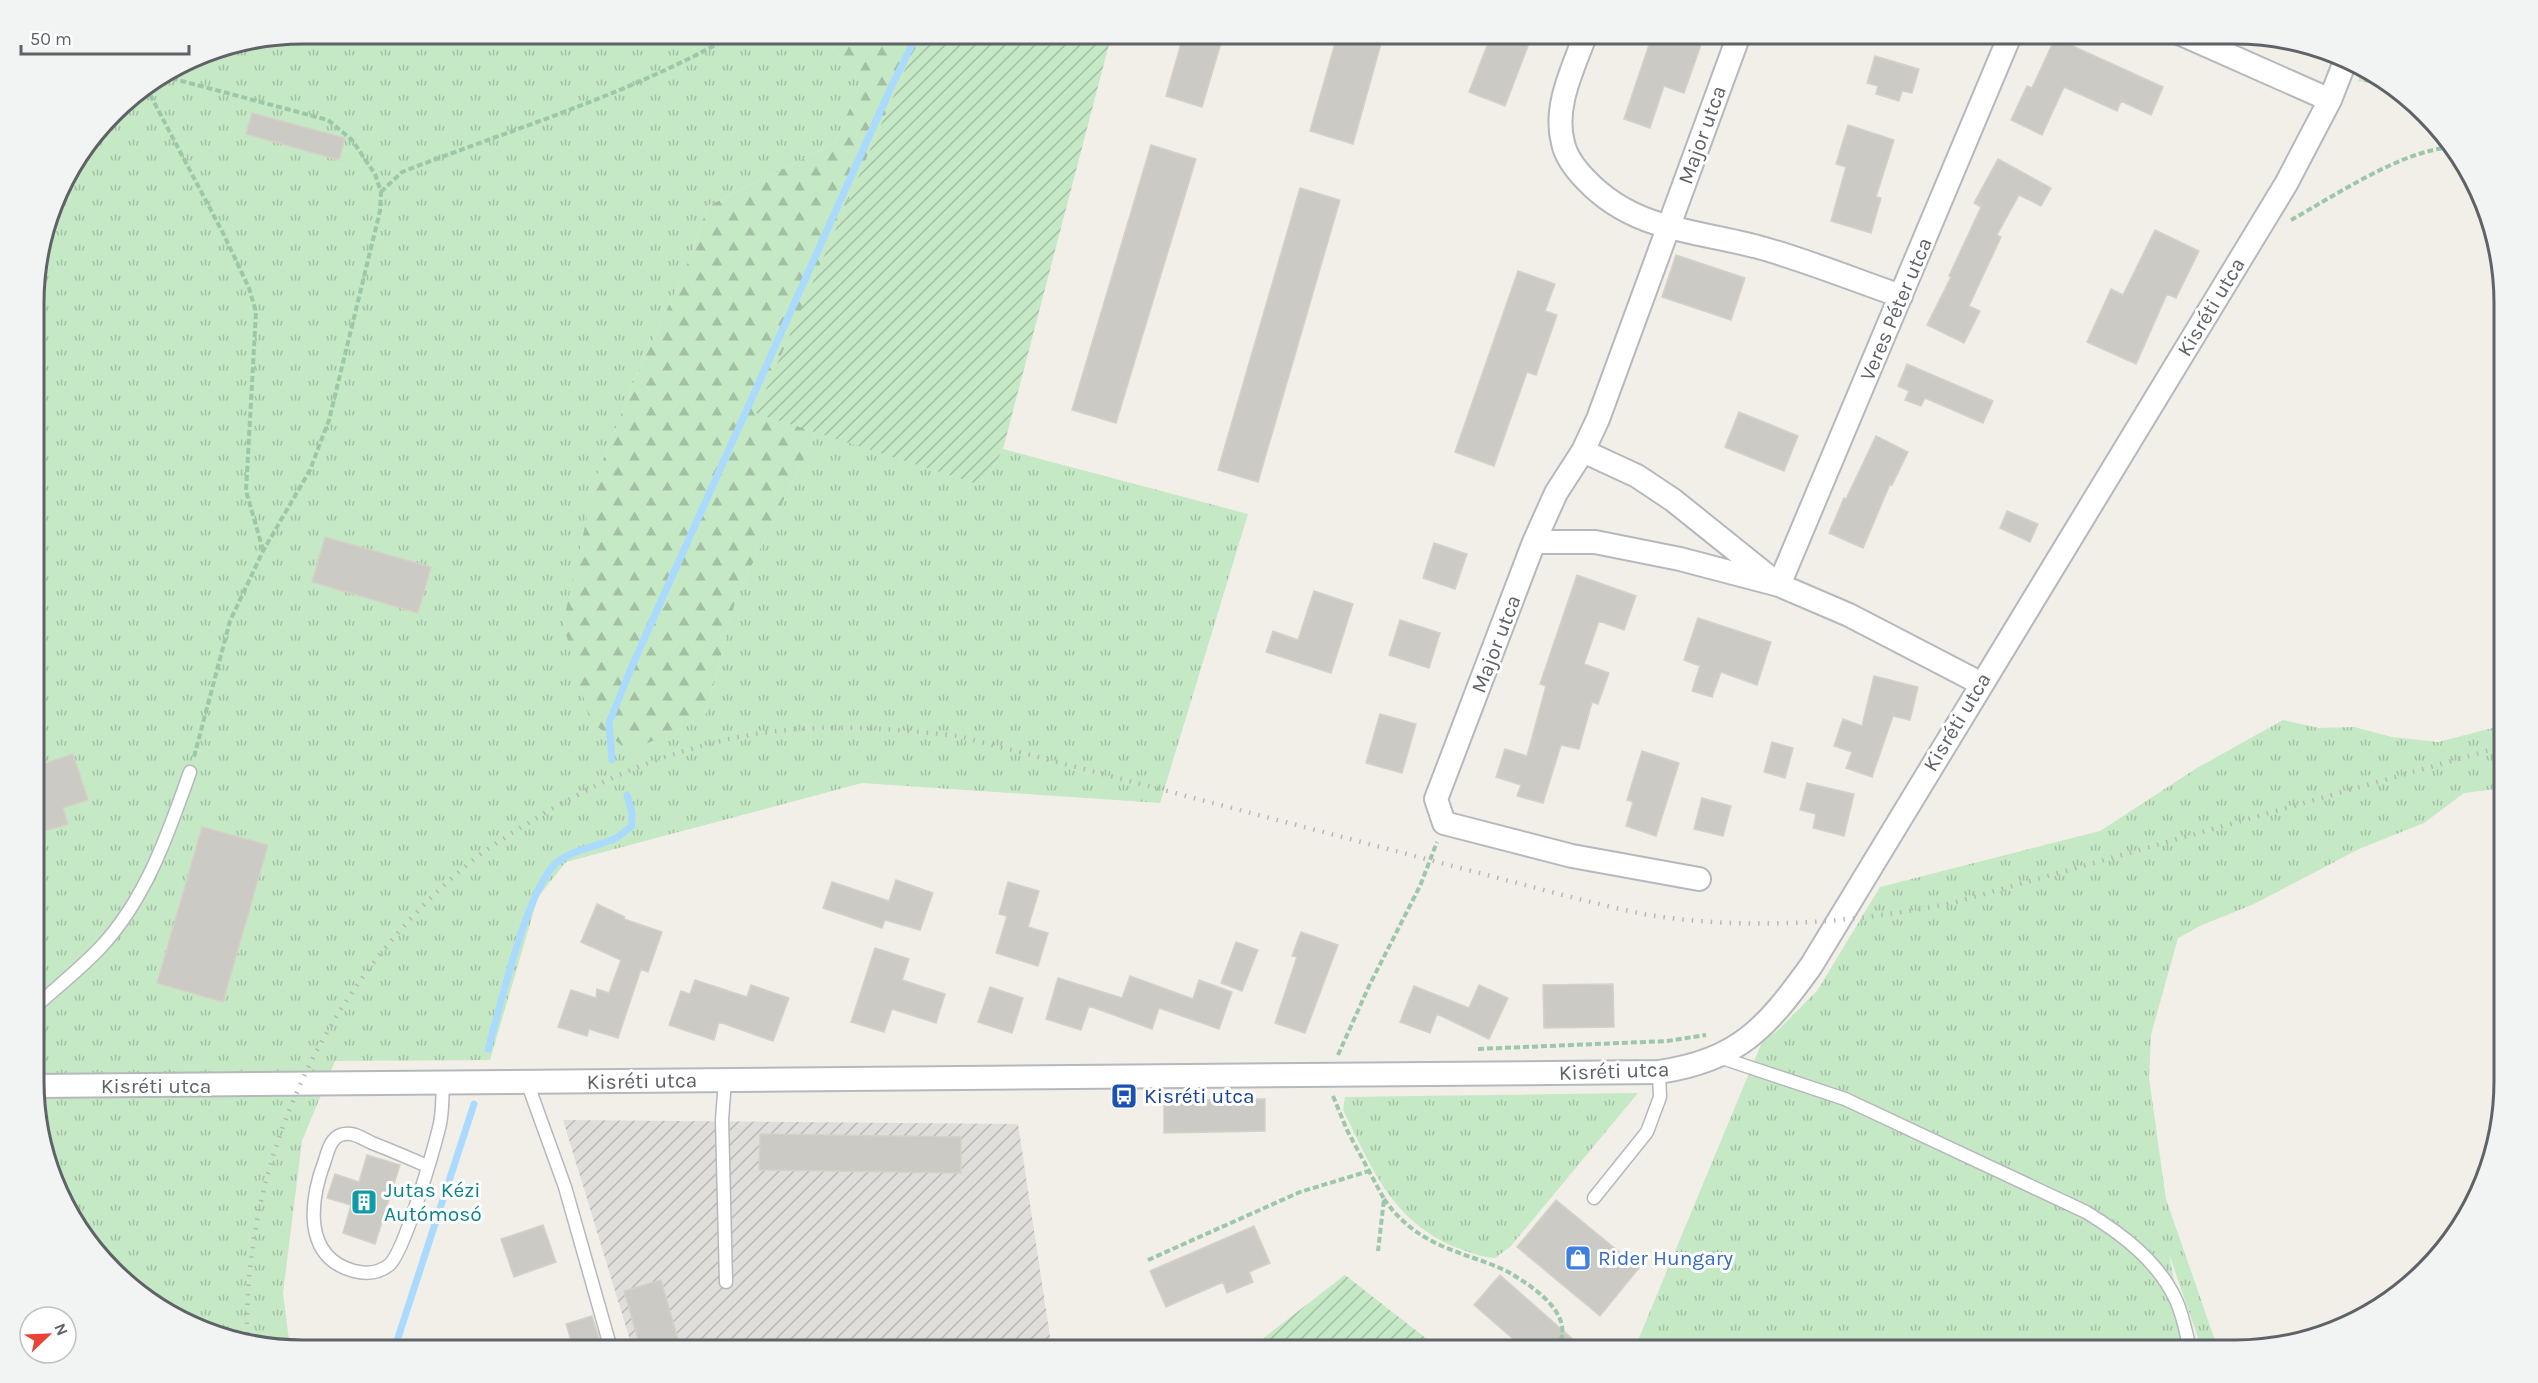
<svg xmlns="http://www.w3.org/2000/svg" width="2538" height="1383" viewBox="0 0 2538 1383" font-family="Karla,sans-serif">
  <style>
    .industrial { fill: url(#industrial-furrows) }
    .grass { fill: url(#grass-tufts) }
    .forest { fill: url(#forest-firs) }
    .garden { fill: url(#garden-furrows) }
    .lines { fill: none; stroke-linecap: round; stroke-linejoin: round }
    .stream { stroke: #aadaff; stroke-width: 7 }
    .building { fill: #cccac5; stroke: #d6d1c6; stroke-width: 1.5 }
    .service-casing { stroke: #b5b8bc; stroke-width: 15 }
    .minor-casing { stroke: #b5b8bc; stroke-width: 26 }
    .path { stroke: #9cc7a9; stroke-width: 4; stroke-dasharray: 6 3; stroke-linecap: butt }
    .service { stroke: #fff; stroke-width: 12 }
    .minor { stroke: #fff; stroke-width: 22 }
    .rail { stroke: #b6b7b8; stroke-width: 4.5; stroke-dasharray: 1.5 8; stroke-linecap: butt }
    .labels { text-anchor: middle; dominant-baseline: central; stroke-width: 6; stroke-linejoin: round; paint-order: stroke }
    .street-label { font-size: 21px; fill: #5f6368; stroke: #fff }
    .transit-label { font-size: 21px; fill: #164399; stroke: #fff; text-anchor: start }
    .culture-label { font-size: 21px; fill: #0d838f; stroke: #fff; text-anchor: start }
    .shop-label { font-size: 21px; fill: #366cbe; stroke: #fff; text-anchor: start }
    .rim { fill: none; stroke: #5f6368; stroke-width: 3 }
  </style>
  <defs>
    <pattern id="industrial-furrows" width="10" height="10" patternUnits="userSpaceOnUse" patternTransform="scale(1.5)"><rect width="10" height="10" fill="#e0deda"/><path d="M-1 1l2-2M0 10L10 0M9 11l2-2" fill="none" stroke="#b9b8b5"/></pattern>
    <pattern id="grass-tufts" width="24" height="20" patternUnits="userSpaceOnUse" patternTransform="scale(1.5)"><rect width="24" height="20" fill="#c5e8c5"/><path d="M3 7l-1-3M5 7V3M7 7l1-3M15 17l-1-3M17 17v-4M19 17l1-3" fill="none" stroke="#a3c0a4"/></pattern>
    <pattern id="forest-firs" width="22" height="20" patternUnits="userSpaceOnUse" patternTransform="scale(1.5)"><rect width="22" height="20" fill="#c5e8c5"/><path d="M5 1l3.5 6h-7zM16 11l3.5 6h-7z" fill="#a3c0a4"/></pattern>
    <pattern id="garden-furrows" width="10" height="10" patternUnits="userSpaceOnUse" patternTransform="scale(1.5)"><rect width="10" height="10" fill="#c5e8c5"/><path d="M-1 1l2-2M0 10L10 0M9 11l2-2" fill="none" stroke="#a3c0a4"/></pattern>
  </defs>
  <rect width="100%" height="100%" fill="#f1efe8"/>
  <path class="industrial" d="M563,1120L1018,1124L1052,1350H633Z"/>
  <path class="grass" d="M303,33H819L861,82L835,143L708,206L684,273L637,374L596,478L704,719L737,595L817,432L983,486L1003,449L1248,514L1160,803L862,783L566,862L538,897L490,1060L335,1061L302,1141L283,1293L290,1348L233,1341L168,1314L79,1230L35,1115V268L61,183L125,100L200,53Z
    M2283,720L2319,728L2354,727L2392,737L2438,742L2504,725V788L2464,793L2424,823L2359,849L2254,904L2202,925L2178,938L2151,1035L2149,1078L2166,1199L2218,1349H2202L2169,1254L2180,1312L2191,1349L1634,1350L1762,1042L1777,1031L1817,991L1880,887L2100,831L2197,768Z
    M1638,1093L1510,1247L1495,1258C1481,1257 1469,1252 1455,1247C1391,1220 1372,1168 1343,1110L1345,1097Z"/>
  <path class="forest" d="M819,33H925L910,58L757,412L817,432L737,595L704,719L629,751L590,721L563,623L596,478L637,374L684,273L708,206L835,143L861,82Z
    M2364,66L2370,69L2388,86L2358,81Z"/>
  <path class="garden" d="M925,33H1112L1003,449L983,486L756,413L910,58Z
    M1345,1275L1441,1350H1248Z"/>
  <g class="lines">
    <path class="stream" d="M612,760L609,723L632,666L892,85L918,33
      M488,1049C501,1005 525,895 555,864C570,850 595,847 614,839C620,836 626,830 632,826V813L627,795
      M394,1350L474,1104"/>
  </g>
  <path class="building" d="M1184,33H1224L1202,107L1166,96Z
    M1338,33H1384L1353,144L1310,131Z
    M1492,33H1533L1505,106L1469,92Z
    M1653,33H1677L1702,42L1684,93L1664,86L1650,128L1624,119Z
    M2055,38L2163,87L2151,115L2121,101L2117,111L2064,87L2042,135L2011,120L2027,86L2032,88Z
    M1875,56L1919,69L1912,93L1902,91L1899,101L1876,94L1878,86L1867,83Z
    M252,113L345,138L339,160L246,134Z
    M1848,125L1894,140L1876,197L1881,198L1871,233L1831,221L1846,167L1836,164Z
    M1151,145L1196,159L1116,423L1072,410Z
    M1998,159L2051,188L2041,206L2019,195L1997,235L2001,237L1969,306L1980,311L1964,343L1927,325L1951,277L1949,276L1981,207L1974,203Z
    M1300,188L1340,200L1258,482L1218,470Z
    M2155,230L2199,251L2176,298L2167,294L2136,364L2087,342L2111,289L2123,295Z
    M1676,255L1745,278L1731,320L1662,297Z
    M1518,271L1555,284L1545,311L1557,315L1536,375L1527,372L1494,466L1455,452Z
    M1907,364L1993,401L1983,423L1925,398L1921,406L1905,400L1909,391L1898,386Z
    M1739,412L1798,436L1784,471L1725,447Z
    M1876,436L1908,452L1892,485L1890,484L1863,548L1829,533L1844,498L1846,499Z
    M2007,511L2038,524L2030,542L2000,528Z
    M325,537L431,567L418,613L312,582Z
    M1434,543L1467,554L1455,589L1423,578Z
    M1577,575L1636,596L1624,630L1599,621L1584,664L1609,673L1598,704L1592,702L1579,749L1561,745L1543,803L1517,796L1521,785L1496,777L1505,749L1527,756L1546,686L1540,684Z
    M1314,591L1353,604L1331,673L1266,652L1273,631L1298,640Z
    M1698,618L1771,642L1757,685L1721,672L1712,697L1692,691L1700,666L1684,660Z
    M1400,620L1440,633L1429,668L1389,655Z
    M1874,676L1918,687L1910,720L1893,716L1872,777L1846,768L1852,752L1834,746L1843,719L1862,726Z
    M1380,714L1416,724L1402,773L1366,763Z
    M1772,742L1793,748L1785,778L1764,772Z
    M1642,751L1679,763L1656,836L1626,826L1633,802L1627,800Z
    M73,754L88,800L63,808L68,824L35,834V779L44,776L40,765Z
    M1807,783L1854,794L1844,836L1813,828L1816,814L1800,810Z
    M1702,798L1731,806L1723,836L1694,829Z
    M202,827L268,845L223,1002L157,983Z
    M896,880L933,893L920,930L885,920L882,928L823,908L832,882L889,901Z
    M1008,882L1039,891L1028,927L1048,933L1038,966L996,953L1007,916L999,914Z
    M597,904L625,917L624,919L662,932L648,972L641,969L618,1038L589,1029L587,1036L558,1027L571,990L596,998L597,989L609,993L621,960L581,942Z
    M1301,932L1338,945L1305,1033L1275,1023L1297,957L1292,956Z
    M1236,942L1258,950L1242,991L1221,983Z
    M875,948L909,959L902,980L945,994L936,1023L892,1009L884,1032L851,1022Z
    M1130,976L1193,999L1199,980L1232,992L1219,1029L1159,1008L1152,1029L1089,1006L1081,1030L1046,1019L1058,978L1122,998Z
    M695,980L747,997L751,985L789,998L773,1041L719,1022L714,1040L669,1025L681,991L690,994Z
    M1613,984L1614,1027L1544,1028L1543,985Z
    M1479,985L1508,998L1489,1039L1437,1014L1430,1033L1400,1022L1414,986L1469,1008Z
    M990,987L1023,998L1012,1033L978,1022Z
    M1265,1099V1131L1164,1133V1100Z
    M760,1134L961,1137V1173L759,1170Z
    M367,1155L400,1165L375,1244L343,1233L351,1205L327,1198L335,1174L359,1182Z
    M1556,1200L1639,1268L1600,1316L1517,1247Z
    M543,1225L556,1262L514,1277L501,1239Z
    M1254,1226L1270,1263L1249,1272L1253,1282L1227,1293L1223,1282L1166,1307L1150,1271Z
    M1500,1275L1585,1350H1526L1474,1305Z
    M661,1280L681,1350H641L624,1291Z
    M592,1316L603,1350H574L566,1324Z"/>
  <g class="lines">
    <defs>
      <path id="service" d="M35,1007C57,987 80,969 100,948C146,899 168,834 190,772
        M35,1013L38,1031L36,1086
        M1719,1057L1845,1099L2086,1212C2122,1234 2158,1261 2176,1300C2183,1315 2186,1333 2190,1349
        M725,1080L722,1120L726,1282
        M527,1082L565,1187L611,1349
        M427,1166C409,1158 390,1150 372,1143C366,1140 358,1135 351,1134C333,1132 329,1146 325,1160C310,1200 302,1257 354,1271C366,1274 379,1273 389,1265C404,1253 433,1152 439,1128C443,1114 442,1098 443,1083
        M1594,1198L1647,1132L1660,1097L1659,1072"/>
      <path id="minor" d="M1586,33C1574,67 1553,106 1563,143C1566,157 1577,171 1587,181C1635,231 1695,230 1758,247C1806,260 1854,280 1901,296
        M2179,33L2330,100
        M1583,451L1637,476L1673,500L1779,585L2011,33
        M1534,542H1595L1680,559L1779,585L1849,615L1980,683
        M1699,879L1572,856L1444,823L1436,799L1534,542L1556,493L1583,451L1598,419L1736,43
        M35,1086L1659,1072C1739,1060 1766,1028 1811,966L2286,184L2330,100L2346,59"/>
    </defs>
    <use href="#service" class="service-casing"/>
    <use href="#minor" class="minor-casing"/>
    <path class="path" d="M163,76L328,120L352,140L375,174L381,192L380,211L329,420L310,470L263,551L230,621L194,757
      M146,87L224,235L249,288L256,312L246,491L263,550
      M381,192L402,172C515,128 631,94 737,33
      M2291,220C2336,195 2402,150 2453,147
      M1478,1049L1667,1041L1706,1035
      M1338,1055L1369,986L1420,886L1437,842
      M1333,1096L1347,1130L1384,1199L1378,1251
      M1384,1199C1396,1216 1410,1229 1428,1239C1454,1254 1484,1259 1510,1273C1535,1288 1579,1317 1556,1350
      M1148,1260L1300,1192L1369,1171"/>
    <use href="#service" class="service"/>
    <use href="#minor" class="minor"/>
    <path class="rail" d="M247,1343C243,1160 324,989 461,870C486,848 517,830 545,813C611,774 680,747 755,734C823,723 890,728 958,736L1582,900C1604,905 1627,911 1649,915C1752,931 1852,923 1953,903L2504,746"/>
  </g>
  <defs>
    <symbol id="bus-square" viewBox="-11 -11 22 22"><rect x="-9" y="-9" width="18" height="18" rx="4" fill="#1a4fb4" stroke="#fff"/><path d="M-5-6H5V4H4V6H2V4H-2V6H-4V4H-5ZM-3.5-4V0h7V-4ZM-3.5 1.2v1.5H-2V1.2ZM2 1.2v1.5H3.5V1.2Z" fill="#fff"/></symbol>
    <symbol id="building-square" viewBox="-11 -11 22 22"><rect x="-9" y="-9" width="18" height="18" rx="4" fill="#0f9aa8" stroke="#fff"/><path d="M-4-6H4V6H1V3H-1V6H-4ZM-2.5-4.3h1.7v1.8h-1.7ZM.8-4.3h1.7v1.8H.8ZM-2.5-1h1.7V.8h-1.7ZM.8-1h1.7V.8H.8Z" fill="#fff"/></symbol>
    <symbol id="shop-square" viewBox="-11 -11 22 22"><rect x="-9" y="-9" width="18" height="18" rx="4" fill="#3f7fe0" stroke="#fff"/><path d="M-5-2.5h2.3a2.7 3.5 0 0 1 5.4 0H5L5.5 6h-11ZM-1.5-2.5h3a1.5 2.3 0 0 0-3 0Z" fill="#fff"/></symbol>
  </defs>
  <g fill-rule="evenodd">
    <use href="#bus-square" x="1109" y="1081" width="30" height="30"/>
    <use href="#building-square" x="349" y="1187" width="30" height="30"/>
    <use href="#shop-square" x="1563" y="1243" width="30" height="30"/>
  </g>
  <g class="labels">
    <g class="street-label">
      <text transform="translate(1702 135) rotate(-70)">Major utca</text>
      <text transform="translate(2211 307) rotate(-59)">Kisréti utca</text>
      <text transform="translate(1896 309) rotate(-67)">Veres Péter utca</text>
      <text transform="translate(1496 644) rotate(-69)">Major utca</text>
      <text transform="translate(1957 722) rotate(-59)">Kisréti utca</text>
      <text transform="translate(1614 1071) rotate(-2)">Kisréti utca</text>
      <text transform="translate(642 1081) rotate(-1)">Kisréti utca</text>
      <text x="156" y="1086">Kisréti utca</text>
    </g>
    <g class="transit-label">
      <text x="1144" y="1096">Kisréti utca</text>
    </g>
    <g class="culture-label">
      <text x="384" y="1190">Jutas Kézi<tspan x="384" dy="24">Autómosó</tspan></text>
    </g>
    <g class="shop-label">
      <text x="1598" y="1258">Rider Hungary</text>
    </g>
  </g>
  <path d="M0 0H2538V1383H0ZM303 44H2235A259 259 0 0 1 2494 303V1081A259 259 0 0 1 2235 1340H303A259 259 0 0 1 44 1081V303A259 259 0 0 1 303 44Z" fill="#f2f3f3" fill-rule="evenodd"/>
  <path class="rim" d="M303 44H2235A259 259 0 0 1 2494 303V1081A259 259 0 0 1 2235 1340H303A259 259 0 0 1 44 1081V303A259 259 0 0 1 303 44Z"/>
  <g transform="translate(48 1335) rotate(67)"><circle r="28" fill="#ffffff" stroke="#bfc1c3" stroke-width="1.5"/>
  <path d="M0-4.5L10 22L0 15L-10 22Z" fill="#ea4335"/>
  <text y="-9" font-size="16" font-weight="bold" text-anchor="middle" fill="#5f6368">N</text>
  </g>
  <path d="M21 45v9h168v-9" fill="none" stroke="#5f6368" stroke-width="3"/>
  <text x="30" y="45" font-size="18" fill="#5f6368" stroke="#ffffff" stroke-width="4.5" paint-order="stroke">50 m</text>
</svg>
